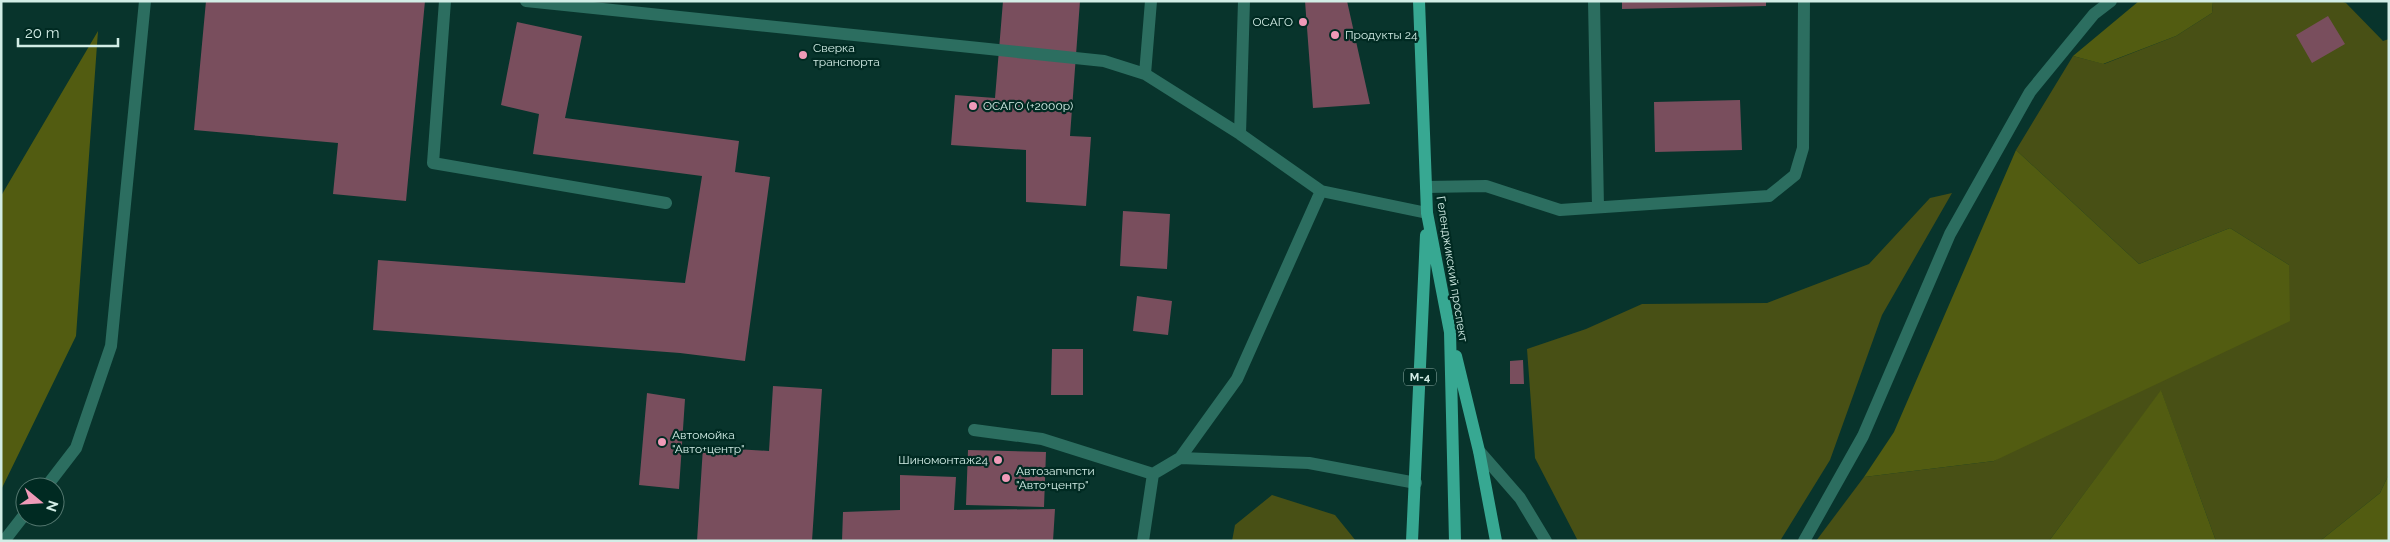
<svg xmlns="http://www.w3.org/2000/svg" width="2390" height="542" viewBox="0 0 2390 542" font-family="Raleway,sans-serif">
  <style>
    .green { fill: #485015 }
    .forest { fill: #525c11 }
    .building { fill: #794e5d }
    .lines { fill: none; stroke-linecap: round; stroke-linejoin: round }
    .service { stroke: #2c6e60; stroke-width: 12 }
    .minor { stroke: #2c6e60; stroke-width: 12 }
    .primary { stroke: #37a892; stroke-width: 12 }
    .poi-dot { fill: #ef9ab8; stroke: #002a22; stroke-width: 2 }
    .labels { text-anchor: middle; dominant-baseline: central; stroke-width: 4.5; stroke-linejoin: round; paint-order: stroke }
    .shield { fill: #002a22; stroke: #93b2ab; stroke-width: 1 }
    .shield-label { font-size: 11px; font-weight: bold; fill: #d2ede6 }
    .poi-label { font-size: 12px; fill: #d2ede6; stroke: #002a22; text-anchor: start }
    .street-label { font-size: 12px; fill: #d2ede6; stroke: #002a22 }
  </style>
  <rect width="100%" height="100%" fill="#08342c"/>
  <path class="green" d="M2213,1H2340L2346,3L2383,41L2389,39V474L2380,493L2320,541H2216L2161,391L2049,541H1816L1864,477L1994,461L2289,265L2230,228L2139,264L2016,150L2073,56L2104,64L2176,36L2212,13Z
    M1952,193L1882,315L1830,460L1780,541H1578L1535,458L1527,349L1586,329L1642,304L1767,303L1869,264L1930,198Z
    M1272,495L1335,515L1356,541H1232L1235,525Z"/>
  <path class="forest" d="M2139,1H2213L2212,13L2176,36L2103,64L2073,56Z
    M98,31L76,336L1,490V196Z
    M2016,150L2139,264L2230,228L2289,265L2290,321L1994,461L1864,477L1894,432Z
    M2161,390L2216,541H2049Z
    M2389,474V541H2320L2380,493Z"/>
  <path class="building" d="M206,1H425L406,201L333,194L338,143L194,130Z
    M1003,1H1080L1070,136L1091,137L1086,206L1026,202V150L951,145L955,95L995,98Z
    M1305,1H1347L1370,104L1313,108Z
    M1622,1H1766V6L1622,9Z
    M2328,16L2345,44L2312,63L2296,35Z
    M517,22L582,36L565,118L739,141L735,172L770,177L745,361L680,353L373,330L378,260L685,283L702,176L533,154L539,114L501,105Z
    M1740,100L1742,150L1655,152L1654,102Z
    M1123,211L1170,214L1167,269L1120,266Z
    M1137,296L1172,301L1168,335L1133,331Z
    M1052,349H1083V395H1051Z
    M1523,360L1524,384H1510V361Z
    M773,386L822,389L812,541H697L703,447L769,451Z
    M647,393L685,399L679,489L639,485Z
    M968,450L1046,452L1044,507L966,505Z
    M900,475L956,477L954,510L1055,509L1053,541H842L843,512L900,510Z"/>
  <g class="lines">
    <path class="service" d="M445,1L433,163L666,203
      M526,1L1104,61L1145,74L1240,134L1321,191L1427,213
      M1594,1L1598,207
      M1145,74L1151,1
      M1240,134L1244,1
      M1426,187L1486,186L1560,210L1769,196L1795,175L1803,148L1804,1
      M974,430L1042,439L1153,474L1180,458L1237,379L1321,191
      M1479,451L1520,498L1546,541
      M1180,458L1309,463L1416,483
      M1143,541L1153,474
      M1804,541L1863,436L1950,234L2030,92L2094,14L2111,1"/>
    <path class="minor" d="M46,487L76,448L111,346L145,1
      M4,541L25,514"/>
    <path class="primary" d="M1419,1L1427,213L1450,332L1455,541
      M1456,356L1479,451L1496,541
      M1412,541L1426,235"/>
  </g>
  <g class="poi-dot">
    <circle cx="1303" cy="22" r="5"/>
    <circle cx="1335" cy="35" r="5"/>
    <circle cx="803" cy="55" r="5"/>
    <circle cx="973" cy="106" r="5"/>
    <circle cx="662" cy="442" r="5"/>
    <circle cx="998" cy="460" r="5"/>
    <circle cx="1006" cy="478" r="5"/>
  </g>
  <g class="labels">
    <rect class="shield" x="1404" y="368.5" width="32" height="17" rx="4"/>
    <g class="shield-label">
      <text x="1420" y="377">М-4</text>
    </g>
    <g class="poi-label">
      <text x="1293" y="22" text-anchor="end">ОСАГО</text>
      <text x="1345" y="35">Продукты 24</text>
      <text x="813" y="48">Сверка<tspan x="813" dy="14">транспорта</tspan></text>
      <text x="983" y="106">ОСАГО (+2000р)</text>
      <text x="672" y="435">Автомойка<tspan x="672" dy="14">"Авто+центр"</tspan></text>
      <text x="988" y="460" text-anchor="end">Шиномонтаж24</text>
      <text x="1016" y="471">Автозапчпсти<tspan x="1016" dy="14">"Авто+центр"</tspan></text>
    </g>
    <g class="street-label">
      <text transform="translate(1452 269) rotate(81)">Геленджикский проспект</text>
    </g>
  </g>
  <rect width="2390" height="542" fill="none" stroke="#d2ede6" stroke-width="5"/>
  <g transform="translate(40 502) rotate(108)"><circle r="24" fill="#002a22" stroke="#547870"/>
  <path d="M0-4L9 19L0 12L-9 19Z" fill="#ef9ab8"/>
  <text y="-8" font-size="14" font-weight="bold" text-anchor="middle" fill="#d2ede6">N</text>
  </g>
  <path d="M18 38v8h100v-8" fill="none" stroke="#d2ede6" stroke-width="2.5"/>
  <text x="25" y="38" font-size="15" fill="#d2ede6" stroke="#002a22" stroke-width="4" paint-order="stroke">20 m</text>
</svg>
